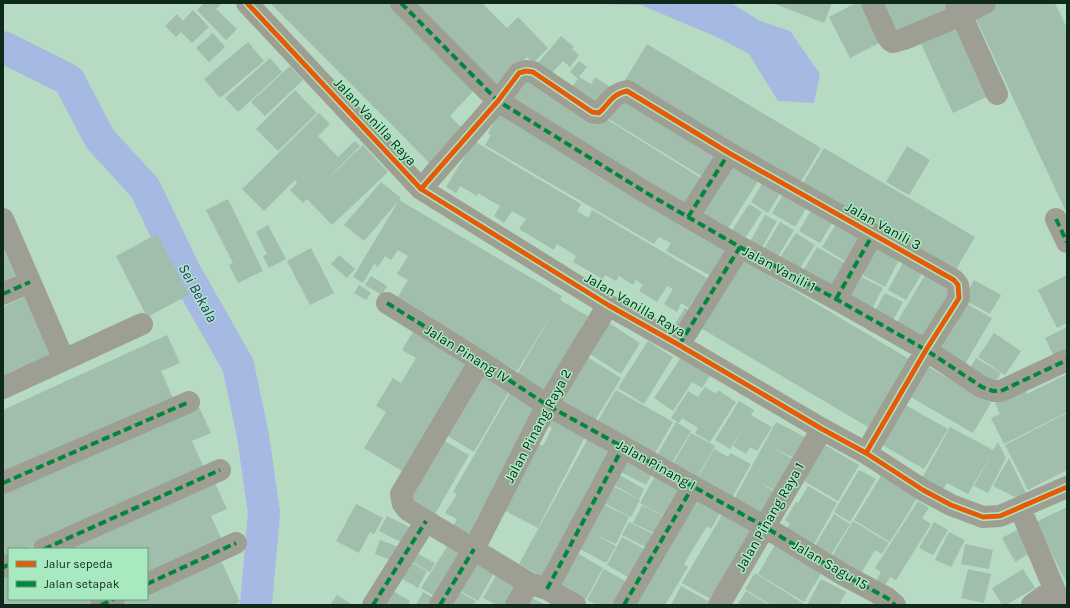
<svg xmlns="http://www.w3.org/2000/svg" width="1070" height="608" viewBox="0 0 1070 608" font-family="Karla,sans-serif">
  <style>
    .water { fill: #a6b9e2 }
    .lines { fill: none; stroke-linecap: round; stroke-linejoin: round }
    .river { stroke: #a6b9e2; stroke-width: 32 }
    .building { fill: #a0beab }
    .minor { stroke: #9d9f93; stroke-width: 22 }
    .quiet { stroke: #00873e; stroke-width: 4; stroke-dasharray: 8 4; stroke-linecap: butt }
    .cycleway-casing { stroke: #a8e9bf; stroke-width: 8 }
    .cycleway { stroke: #e8590c; stroke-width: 5 }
    .labels { text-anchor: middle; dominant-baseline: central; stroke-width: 3; stroke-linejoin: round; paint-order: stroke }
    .street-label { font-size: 14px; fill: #0e2819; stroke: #a8e9bf }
    .water-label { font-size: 15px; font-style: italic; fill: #2c2f7d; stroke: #a8e9bf }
  </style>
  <rect width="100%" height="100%" fill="#b7dac3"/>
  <path class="water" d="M595,3H731L760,21L790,31L820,74L814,103L778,101L749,54L719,38L641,5L597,4Z"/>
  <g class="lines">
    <path class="river" d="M3,47L69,80L100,139L145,188L184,270L238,365L253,436L264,513L256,605"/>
  </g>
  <path class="building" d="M204,3H222L216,9L237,29L226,40L197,10Z
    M270,3H391L476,88L450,116L465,131L431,165L399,132Z
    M413,3H486L484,5L507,28L518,17L548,48L533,63L527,57L493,90Z
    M772,3H832L824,23Z
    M856,3H863L883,41L850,58L829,17Z
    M881,3H955L958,10L898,38Z
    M993,3H1055L1067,28V214L973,12Z
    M193,10L209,27L192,43L181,32L176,37L165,26L177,14L183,21Z
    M957,27L989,96L953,113L921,44Z
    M213,33L225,47L209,62L196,48Z
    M561,36L574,47L572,49L579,55L570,67L563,61L551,74L538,63Z
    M248,42L264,61L220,98L204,79Z
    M647,44L821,148L800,183L625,80Z
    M270,58L282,72L238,112L225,98Z
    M579,61L587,67L579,77L591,84L595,77L615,90L601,110L571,89L578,79L570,72Z
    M290,66L303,80L265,116L251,102Z
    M525,72L603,117L704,180L686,209L508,99Z
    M295,90L317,113L278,151L256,129Z
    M623,93L722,153L706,179L607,118Z
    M500,112L735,247L716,279L666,251L671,243L659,237L654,244L485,145L491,135L488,133Z
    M319,113L330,124L318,136L338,157L355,141L360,146L317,189L363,145L388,172L332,225L307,199L303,203L290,190L297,183L295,180L264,211L242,189Z
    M474,141L581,204L577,211L588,218L592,210L714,282L700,305L693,300L689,308L681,303L677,312L664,304L673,289L667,286L657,302L639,291L643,285L636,280L633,285L619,276L616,281L605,275L603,279L573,262L576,256L557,244L554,250L519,229L526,219L512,211L504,223L494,216L500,206L478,193L477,196L460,186L456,193L446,187Z
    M907,146L930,160L909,195L886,182Z
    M824,148L975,237L954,273L803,183Z
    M733,158L762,175L727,230L699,213Z
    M766,177L784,187L768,213L751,202Z
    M381,182L401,198L364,241L344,225Z
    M787,188L810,202L795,227L772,213Z
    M228,199L263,271L238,283L229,265L233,263L206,210Z
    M399,200L562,296L560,300L588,316L544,392L516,376L556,307L517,371L396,300L408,280L397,274L408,256L398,250L391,260L385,256L378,267L374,264L363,283L353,277Z
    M749,204L762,212L744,240L731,232Z
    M813,207L834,220L820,243L799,231Z
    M765,215L777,221L760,251L748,245Z
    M839,219L865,235L848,263L822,247Z
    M780,222L794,230L776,260L762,252Z
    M268,225L286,259L269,268L263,256L267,254L256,232Z
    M796,233L815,245L796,274L777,262Z
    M157,234L189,295L147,317L116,256Z
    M873,243L900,258L885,287L857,272Z
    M817,247L848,265L830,294L800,276Z
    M3,248L17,280L3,287Z
    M311,248L334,293L310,305L287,261Z
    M339,255L355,269L347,278L331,264Z
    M740,258L914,362L873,430L699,327Z
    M905,259L924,270L906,300L888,290Z
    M928,270L957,286L925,343L895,326Z
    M854,273L883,288L869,314L840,298Z
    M1067,275V323L1057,328L1038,290Z
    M371,276L387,286L382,295L365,285Z
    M974,280L1001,295L990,314L963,299Z
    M359,285L371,293L366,300L354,293Z
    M885,293L903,302L890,326L872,316Z
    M31,294L58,357L3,381V307Z
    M962,301L992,318L962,369L932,351Z
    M685,308L695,315L685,330L675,324Z
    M609,323L640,343L621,374L590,354Z
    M417,325L475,361L405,473L364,448L386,412L376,406L393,378L401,383L416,358L402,350Z
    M1067,327V356L1056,361L1045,338Z
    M994,333L1021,351L1005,375L978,357Z
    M167,335L180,363L161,371L173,398L3,475V410Z
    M648,341L673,357L644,404L618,388Z
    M682,356L711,374L702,388L692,382L673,411L654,398Z
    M587,357L621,378L594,422L559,400Z
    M976,358L1001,373L991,388L967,373Z
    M927,366L991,403L973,433L909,396Z
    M480,372L510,390L474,452L443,433Z
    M1067,374V412L1004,444L991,418L1000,414L995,403L1024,388L1027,394Z
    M705,387L716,394L718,390L736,402L710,442L695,433L698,428L682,418L679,423L671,418L688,391L698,397Z
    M616,390L673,422L653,457L596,424Z
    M511,391L540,408L475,521L479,523L467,542L450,532L457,519L445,513L457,494L453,492Z
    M739,401L754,410L751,415L772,427L757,451L750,447L746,454L733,446L745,426L730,449L715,440Z
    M902,403L948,429L924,469L879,443Z
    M198,405L211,433L192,441L204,468L26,549H9V557L3,560V494Z
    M1067,413V470L1028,490L1005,445Z
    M551,414L587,433L538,528L498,507L520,482L529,465L525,463L537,443L543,446L552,428L546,425Z
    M676,422L691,431L667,471L653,462Z
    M776,422L805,437L794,458L769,446L793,459L776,491L759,482L775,492L760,518L732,503Z
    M950,427L993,450L998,442L1006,458L988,493L974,486L992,452L968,494L947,483L942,491L921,480Z
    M591,433L619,449L547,579L519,564Z
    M691,433L715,446L694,483L670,469Z
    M441,439L469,455L435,514L407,498Z
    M825,445L859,465L838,501L804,481Z
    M714,449L728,457L730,453L751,464L729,503L695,483Z
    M626,453L655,469L646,485L617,470Z
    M1009,458L1026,493L1017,498L993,486Z
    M859,470L876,479L850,522L834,512Z
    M618,474L644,489L639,499L612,484Z
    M656,474L682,488L666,517L640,503Z
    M881,476L917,498L890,542L854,520Z
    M214,481L227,509L211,516L223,542L147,577V549H64Z
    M611,485L640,500L631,517L598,500Z
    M808,486L837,503L814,544L806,539L785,532L790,523L785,520L796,502L798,503Z
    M695,490L724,506L711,529L707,526L684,564L688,567L665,605H631Z
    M918,501L929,508L922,518L931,524L896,580L890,577L883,589L874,584L881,572L875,568Z
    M601,503L629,517L616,544L594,534L616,546L606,563L578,548Z
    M356,504L383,518L374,534L370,532L359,553L336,541Z
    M642,505L667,518L658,535L633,523Z
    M1067,507V579L1065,580L1036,522Z
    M834,514L850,524L829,558L813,549Z
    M722,515L753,533L716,602L682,583Z
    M387,516L415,530L407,545L379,531Z
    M853,521L889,543L882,554L875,550L860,575L831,558Z
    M629,522L657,536L649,549L622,535Z
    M934,522L948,530L933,555L919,548Z
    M1017,530L1030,553L1015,562L1002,538Z
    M949,532L965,540L951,567L935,560Z
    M622,537L646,550L630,578L607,565Z
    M380,540L399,547L393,561L375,554Z
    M776,543L822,572L804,602L758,574Z
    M965,544L993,550L989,569L961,564Z
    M448,545L467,556L441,600L421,588Z
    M414,552L435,563L430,572L409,560Z
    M577,553L603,568L585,601L559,586Z
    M475,555L497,568L478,601L456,588Z
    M219,556L240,602L234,605H113L126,599H147V589Z
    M406,560L427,571L418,588L397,576Z
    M604,569L632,585L621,605H597L587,600Z
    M968,569L991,574L984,603L961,598Z
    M1023,569L1035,588L1006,605H1002L992,588Z
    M499,570L523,583L510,605H496L483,598Z
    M755,573L804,604L803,605H771L745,589Z
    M9,574V599H99L86,605H3V577Z
    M821,579L846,592L839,605H807Z
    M681,586L710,602L708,605H671Z
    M388,588L410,601L408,605H378Z
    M453,588L476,601L473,605H451Z
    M746,591L769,605H737Z
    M423,592L441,602L439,605H416Z
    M337,595L353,605H330Z
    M530,597L544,604V605H526Z"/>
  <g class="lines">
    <path class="minor" d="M247,3L421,189L608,305L679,345L822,429L866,453L923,490L951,505L983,517L1000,516L1067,487
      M401,3L498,101L650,195L740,247L836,299L926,350L982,387L993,391H1001L1067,360
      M872,3L887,36L890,40L893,42L904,39L961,15L985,3
      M956,3L997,94
      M421,189L498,101L519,73L526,71L533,72L592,112L599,113C609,104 612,94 627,91L729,153L954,280L958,285L959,298L926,350L866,453
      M688,217L729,153
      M3,219L64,360
      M1056,219L1067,242
      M3,294L30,282
      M836,299L873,234
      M387,303L480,361L547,405L623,447L765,527L844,575L887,598L895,605
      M679,345L740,247
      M480,361L401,494L403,504L408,510L529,583L547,589L575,605
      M3,388L142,324
      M3,483L189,402
      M1020,508L1061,605
      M44,549L220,470
      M3,567L9,565
      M147,584L236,543
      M547,589L623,447
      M101,605L114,599
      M373,605L426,521
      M440,605L474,549L547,405L608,305
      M516,605L529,583
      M624,605L693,486
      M719,605L822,429
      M1032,605L1054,589"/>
    <path class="quiet" d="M401,3L498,101L650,195L740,247L836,299L926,350L982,387L993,391H1001L1067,360
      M688,217L729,153
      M1056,219L1067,242
      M3,294L30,282
      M836,299L873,234
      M387,303L480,361L547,405L623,447L765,527L844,575L887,598L895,605
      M679,345L740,247
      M3,483L189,402
      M44,549L220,470
      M3,567L9,565
      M147,584L236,543
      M547,589L623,447
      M101,605L114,599
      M373,605L426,521
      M440,605L474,549
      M624,605L693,486"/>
    <defs>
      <path id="cycleway" d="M247,3L421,189L608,305L679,345L822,429L866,453L923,490L951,505L983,517L1000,516L1067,487
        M421,189L498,101L519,73L526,71L533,72L592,112L599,113C609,104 612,94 627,91L729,153L954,280L958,285L959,298L926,350L866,453"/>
    </defs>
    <use href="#cycleway" class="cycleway-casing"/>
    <use href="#cycleway" class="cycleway"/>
  </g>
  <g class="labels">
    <g class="street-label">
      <text transform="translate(375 122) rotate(47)">Jalan Vanilla Raya</text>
      <text transform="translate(883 226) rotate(29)">Jalan Vanili 3</text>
      <text transform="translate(779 269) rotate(28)">Jalan Vanili 1</text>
      <text transform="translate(635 305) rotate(30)">Jalan Vanilla Raya</text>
      <text transform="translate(467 354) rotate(32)">Jalan Pinang IV</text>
      <text transform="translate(538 426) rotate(-62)">Jalan Pinang Raya 2</text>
      <text transform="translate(656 465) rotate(29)">Jalan Pinang I</text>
      <text transform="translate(770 517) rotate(-60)">Jalan Pinang Raya 1</text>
      <text transform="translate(830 565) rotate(30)">Jalan Sagu 15</text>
    </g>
    <g class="water-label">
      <text transform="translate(198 293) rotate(61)">Sei Bekala</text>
    </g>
  </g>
  <rect width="1070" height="608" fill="none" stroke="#0e2819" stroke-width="8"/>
  <rect x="8" y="548" width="140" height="52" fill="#a8e9bf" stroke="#6a9c7d"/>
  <rect x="16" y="561" width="20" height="6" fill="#e8590c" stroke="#6a9c7d"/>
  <text x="44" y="568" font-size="12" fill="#0e2819">Jalur sepeda</text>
  <rect x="16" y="581" width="20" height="6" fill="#00873e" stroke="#6a9c7d"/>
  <text x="44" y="588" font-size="12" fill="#0e2819">Jalan setapak</text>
</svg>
